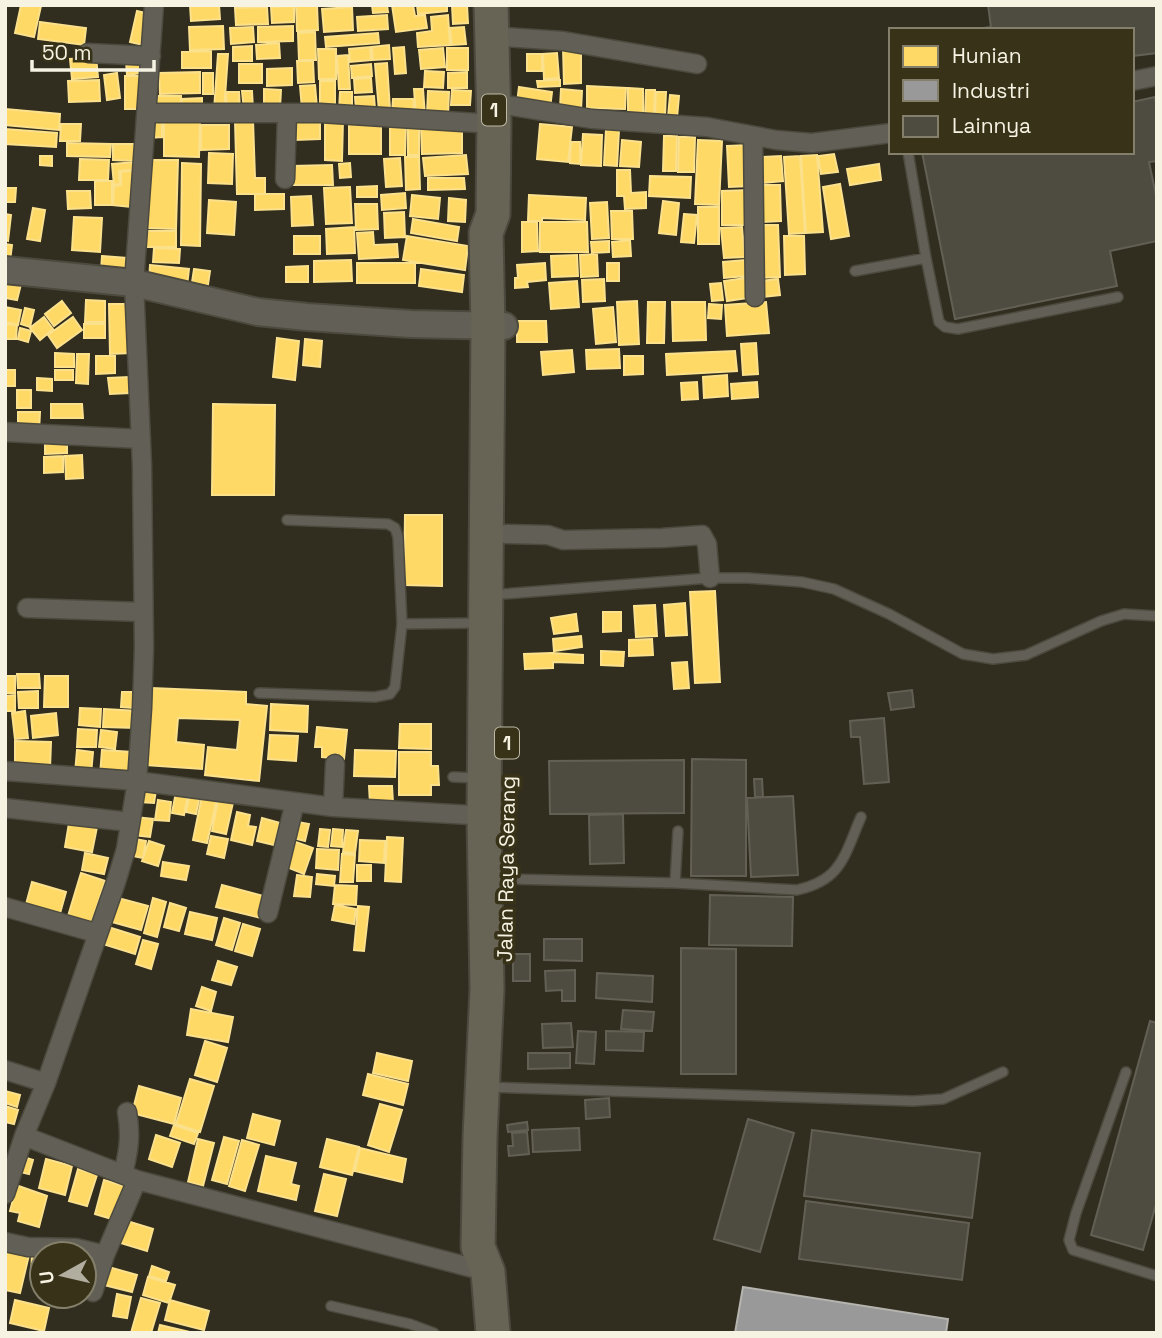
<svg xmlns="http://www.w3.org/2000/svg" width="1162" height="1338" viewBox="0 0 1162 1338" font-family="'Space Grotesk',sans-serif">
  <style>
    .homes { fill: #ffd966; stroke: #fce18c; stroke-width: 2 }
    .industry { fill: #999; stroke: #b5b4af; stroke-width: 2 }
    .building { fill: #4e4c40; stroke: #626054; stroke-width: 2 }
    .lines { fill: none; stroke-linecap: round; stroke-linejoin: round }
    .lane-casing { stroke: #4c4a3e; stroke-width: 12 }
    .street-casing { stroke: #4c4a3e; stroke-width: 21 }
    .secondary-casing { stroke: #4c4a3e; stroke-width: 30 }
    .highway-casing { stroke: #4c4a3e; stroke-width: 37 }
    .lane { stroke: #626056; stroke-width: 9 }
    .street { stroke: #626056; stroke-width: 18 }
    .secondary { stroke: #626056; stroke-width: 26 }
    .highway { stroke: #686455; stroke-width: 33 }
    .labels { text-anchor: middle; dominant-baseline: central; stroke-width: 7; stroke-linejoin: round; paint-order: stroke }
    .shield { fill: #383219; stroke: #bdb9a6; stroke-width: 2 }
    .shield-label { font-size: 19px; font-weight: bold; fill: #f6f3e3 }
    .street-label { font-size: 21px; fill: #f6f3e3; stroke: #383219 }
  </style>
  <rect width="100%" height="100%" fill="#312e20"/>
  <path class="homes" d="M21,5L41,6L34,37L15,33Z
    M190,5H219L220,19L191,21Z
    M317,5L318,30L297,31L296,6Z
    M372,5H387L388,12L373,13Z
    M392,5H413L415,16L425,15L427,28L396,32Z
    M417,5H447V11L418,14Z
    M452,5H467L468,23L453,24Z
    M294,6V22L272,23L271,7Z
    M267,7L268,24L236,25L235,8Z
    M352,7L353,30L324,32L322,9Z
    M137,11L150,14L143,45L130,42Z
    M387,15L388,29L358,31L357,17Z
    M448,15L450,45L418,47L417,33L432,31L431,17Z
    M40,22L86,28L84,45L38,39Z
    M223,26L224,49L190,50L189,27Z
    M293,26V41L258,42V27Z
    M253,27L254,42L231,44L230,28Z
    M464,27L466,44L452,45L450,28Z
    M315,32L316,60H299L298,33Z
    M378,33L379,43L326,47L325,37Z
    M279,43L280,58L257,59L256,45Z
    M389,45L390,59L373,60L372,47Z
    M252,46V61H233V47Z
    M370,47L371,60L350,62L349,49Z
    M404,47L406,73L395,74L393,48Z
    M443,48L445,67L421,69L419,50Z
    M447,48H468V70H447Z
    M563,48H581V83L564,84Z
    M318,49H336V79H319Z
    M211,51V68H182V52Z
    M557,53L559,78L544,79L543,54Z
    M218,54H228L224,111L214,110Z
    M527,54H542V71H527Z
    M348,55L350,89H339L337,56Z
    M96,57L98,77L72,79L70,59Z
    M141,60L142,73L127,75L126,61Z
    M297,61H313L314,82L298,83Z
    M387,63L390,110L379,111L375,64Z
    M239,64H262V83H239Z
    M371,64L372,76L352,78L351,66Z
    M292,68V85L267,86V69Z
    M425,71L444,72L443,88L424,87Z
    M200,72V93L160,94L159,73Z
    M467,72V88H448V73Z
    M117,73L120,98L107,100L104,75Z
    M203,73H213V94H203Z
    M125,76H141V109H125Z
    M371,78L372,92L355,93L354,79Z
    M99,80L100,101L69,102L68,81Z
    M560,80V86L538,87L537,81Z
    M320,81H335V106H320Z
    M315,85L317,108L302,109L300,86Z
    M587,86L626,88L625,109L587,108Z
    M519,87L552,92L550,108L517,103Z
    M628,88L643,89V114L628,113Z
    M264,89L281,90L280,108L264,107Z
    M414,89H423L425,116L416,117Z
    M561,89L582,91L581,110L560,108Z
    M452,90L471,91L470,105H451Z
    M646,90H655L654,115H645Z
    M242,91H252L253,109L244,110Z
    M428,91L449,92L448,116L427,115Z
    M226,92H239L240,110H227Z
    M340,92H352V110H339Z
    M656,92H666L665,116H655Z
    M670,95L679,96L677,118L668,117Z
    M152,96H181V108L152,109Z
    M374,96L375,109L356,110L355,97Z
    M202,98V111H182V99Z
    M393,99H414L413,114H392Z
    M5,109L60,114L59,130L5,125Z
    M295,118H320V139L295,140Z
    M164,119H200L199,157L164,156Z
    M253,120L255,178H265V194H237L235,121Z
    M325,120H343L342,161L325,160Z
    M162,122V137L149,138V123Z
    M390,123H406L405,155H390Z
    M61,124H81L80,141H60Z
    M349,124H381V154H349Z
    M540,124L572,127L568,162L537,159Z
    M201,125H229V149L201,150Z
    M408,125H419V155H408Z
    M421,127H462V153L422,154Z
    M5,129L57,133L56,147L5,144Z
    M606,129L619,130L617,166L604,165Z
    M583,134L602,135L601,166L581,165Z
    M664,136H677L676,171H663Z
    M679,137H695L694,172H678Z
    M622,140L641,142L639,167L620,166Z
    M698,140L722,141L719,205L695,204Z
    M571,142H580V164L570,163Z
    M67,143L111,144L110,157L67,156Z
    M113,144H134V161L113,160Z
    M749,145L751,186L729,187L727,146Z
    M209,153L233,154L232,184L208,183Z
    M834,154L838,172L821,174L818,156Z
    M466,155L468,174L425,176L423,158Z
    M817,155L823,232L806,233L801,156Z
    M40,156H52V166L40,165Z
    M781,156L783,181L763,183L762,157Z
    M800,156L805,233L789,234L784,157Z
    M405,157H419L420,189L406,190Z
    M400,158L402,186L386,187L384,159Z
    M80,159L109,160L108,180H79Z
    M145,160H178L176,229L144,228Z
    M135,162V170L119,171L120,184L114,185L112,164Z
    M182,163L201,164L200,246L181,245Z
    M350,163L351,177L340,178L339,164Z
    M879,164L881,180L850,185L847,169Z
    M332,165L333,185H293L292,166Z
    M135,170L131,207L113,205L114,186L121,185V172Z
    M617,170H630L631,193L646,192V208L625,209L624,196H617Z
    M650,176L691,177L690,198L649,196Z
    M428,178H464L465,189L428,190Z
    M95,181H112V205H95Z
    M840,184L849,236L831,239L823,187Z
    M760,185H780L781,221L761,222Z
    M377,186V197H357V187Z
    M350,187L352,223L326,224L324,188Z
    M5,188H16L15,202H5Z
    M749,190V225H722V191Z
    M67,191H90L91,208L68,209Z
    M405,193L406,208L382,210L381,195Z
    M255,194H284V209L255,210Z
    M412,195L440,198L438,219L410,216Z
    M529,195L586,198L585,220L542,218V221H528Z
    M311,196L313,225L292,226L291,197Z
    M449,198L466,200L465,222L448,221Z
    M209,200L236,202L234,235L207,233Z
    M663,201L679,203L676,235L659,233Z
    M607,202L609,238L592,239L590,203Z
    M355,204H377L378,229L356,230Z
    M698,207H719V244H698Z
    M33,208L45,210L40,241L27,239Z
    M611,211H632L633,239H612Z
    M404,212L405,237L385,238L384,213Z
    M5,214L11,215L8,241L5,240Z
    M684,214L697,215L694,243L681,242Z
    M74,217L102,218L100,252L72,250Z
    M413,219L459,227L457,241L411,233Z
    M522,222H537L538,251L522,252Z
    M540,222H587L588,252H540Z
    M757,225H778L780,277L758,278Z
    M354,227L355,253L327,254L326,229Z
    M742,227L745,257L724,258L721,228Z
    M139,231H176V247H139Z
    M373,232L374,245L397,244L398,257L359,259L357,233Z
    M294,236H320V254H294Z
    M407,236L468,246L465,270L403,260Z
    M784,236H804L805,274L785,275Z
    M630,240L631,256L613,257L612,242Z
    M609,241V252L592,253L591,242Z
    M5,244L12,245L10,261L5,260Z
    M154,248L180,249L179,263L153,262Z
    M597,254L598,276L581,277L580,255Z
    M577,255L578,276L552,277L551,256Z
    M102,256L127,258L125,273L101,271Z
    M351,260L352,281L314,282V261Z
    M745,260L746,276L724,278L723,262Z
    M357,263H415V283H357Z
    M545,263L546,280L527,282L528,287L515,288V278H518L517,265Z
    M607,263H619V281H607Z
    M150,265L189,269L187,286L149,282Z
    M308,266V282H286V267Z
    M194,269L210,271L207,291L191,289Z
    M421,269L464,275L462,292L419,286Z
    M746,278L748,298L727,301L724,281Z
    M604,279L605,301L583,302L582,280Z
    M778,279L780,295L761,297L759,281Z
    M577,281L579,307L551,309L549,283Z
    M7,282L21,284L17,300L5,298Z
    M721,283L723,300L712,301L710,284Z
    M86,300L105,301V322H85Z
    M62,301L71,313L54,326L45,314Z
    M637,301L639,344L619,345L617,302Z
    M648,302H665L664,343H647Z
    M672,302H705L706,340L673,341Z
    M766,302L769,333L727,336L725,305Z
    M109,304H131V353L110,354Z
    M709,304L722,305L721,319L708,318Z
    M5,307L21,310L18,325L5,322Z
    M613,307L616,342L596,344L593,309Z
    M25,308L34,310L30,327L21,324Z
    M44,317L53,329L40,340L30,328Z
    M73,317L82,330L57,348L48,335Z
    M517,321H546L547,342H517Z
    M5,324L17,325L16,339H5Z
    M84,324H105V338H84Z
    M20,328L31,331L28,342L18,339Z
    M277,338L299,341L295,380L273,377Z
    M305,339L322,341L320,367L303,365Z
    M756,343L758,374L743,375L741,344Z
    M619,349L620,368L587,369L586,350Z
    M572,350L574,372L543,375L541,352Z
    M735,351L737,371L667,375L666,354Z
    M55,353L74,354V367H55Z
    M77,354H89L88,384L76,383Z
    M96,356H115V373L96,374Z
    M624,356H643V374L624,375Z
    M5,370H15V386H5Z
    M55,370H73V380H55Z
    M727,375L728,396L704,398L703,377Z
    M129,377L130,393L110,394L108,378Z
    M37,378L52,379V391L37,390Z
    M697,382L698,399L682,400L681,383Z
    M757,382L758,397L732,399L731,384Z
    M17,390H31V408H17Z
    M51,404H82L83,418H51Z
    M213,404L275,405L274,495H212Z
    M18,412H40L39,432L18,431Z
    M67,442V453L45,454V443Z
    M82,455L83,478L66,479L65,456Z
    M63,456V472L44,473V457Z
    M405,515H442V586L404,585Z
    M715,591L720,682L695,683L690,592Z
    M685,603L687,635L666,636L664,605Z
    M655,605L657,636L636,637L634,606Z
    M603,612H621V631L603,632Z
    M576,614L578,631L554,634L551,618Z
    M581,636L582,647L554,651L553,639Z
    M652,639L653,655L629,656V640Z
    M601,651L624,652L623,666L601,665Z
    M552,653L583,655V663L553,662V668L525,669L524,654Z
    M687,662L689,688L674,689L672,663Z
    M17,674H39L40,688H18Z
    M5,676H15V693H5Z
    M45,676H68V707H44Z
    M151,688L246,692V704L267,706L259,781L205,775L208,747L237,750L240,720L178,718L176,742L204,745L202,769L146,765Z
    M38,691V708H19L18,692Z
    M122,692H135L134,708L121,707Z
    M15,695V711H5V696Z
    M271,704L308,706L307,732L270,730Z
    M80,708L101,709L100,727L79,725Z
    M104,709L138,711L137,728L103,727Z
    M25,711L28,738L15,739L12,713Z
    M56,713L58,735L33,738L31,716Z
    M400,724H431V749L399,748Z
    M317,727L347,730L344,759L322,757V747H315Z
    M78,729L97,730L96,747H77Z
    M101,730L117,732L115,749L99,747Z
    M270,735L298,736L296,761L268,759Z
    M15,741L51,742L50,769L15,768Z
    M77,750L93,752L91,774L75,773Z
    M102,750L132,752L131,777L100,775Z
    M355,750L396,751L395,777L354,776Z
    M399,752H431V766H438L439,785H431V795H399Z
    M142,783L157,784L154,803L139,802Z
    M369,786H392L393,803L370,804Z
    M203,791L218,794L207,843L193,840Z
    M176,792L188,795L184,815L172,813Z
    M190,793L200,795L196,814L186,812Z
    M219,795L234,798L226,834L212,831Z
    M158,800L171,802L169,821L155,820Z
    M237,812L250,815L248,826L256,827L252,845L231,840Z
    M70,817L98,822L92,852L65,847Z
    M135,817L153,819L150,837L133,835Z
    M262,818L280,823L274,845L257,841Z
    M292,821L309,824L305,841L289,837Z
    M320,829L330,830L328,847L318,846Z
    M333,829L343,830L342,847L331,846Z
    M346,830L358,831L355,853L343,852Z
    M211,836L228,839L224,858L207,854Z
    M387,837L403,838L401,882L385,881Z
    M130,838L146,841L143,858L128,855Z
    M360,840L385,841L384,863L359,861Z
    M149,841L164,846L158,866L142,861Z
    M293,841L313,848L304,874L284,866Z
    M317,849L339,850L338,870L316,868Z
    M85,853L108,858L104,874L82,870Z
    M342,854L355,855L353,882H340Z
    M163,862L189,866L186,880L161,876Z
    M357,865H371V881H357Z
    M81,873L105,881L91,924L68,916Z
    M317,874L335,876L334,886L316,884Z
    M297,875L312,877L310,897L294,896Z
    M32,882L66,892L59,917L25,908Z
    M222,885L267,897L261,918L216,907Z
    M335,885L357,886L356,905L333,904Z
    M118,898L148,906L141,930L112,922Z
    M153,898L166,902L157,937L144,933Z
    M170,903L186,908L179,931L164,927Z
    M335,905L356,909L354,924L332,920Z
    M358,906L369,907L364,951L354,950Z
    M190,912L217,918L212,940L185,934Z
    M224,918L240,923L232,950L216,945Z
    M243,924L260,929L252,956L235,951Z
    M105,926L140,937L135,954L100,943Z
    M143,940L158,944L151,969L136,964Z
    M218,961L237,967L231,985L212,980Z
    M202,987L216,992L211,1011L196,1006Z
    M191,1009L233,1017L228,1042L187,1035Z
    M205,1041L227,1048L217,1082L195,1075Z
    M377,1053L412,1061L408,1081L373,1073Z
    M368,1074L408,1084L403,1105L363,1095Z
    M190,1079L214,1086L200,1132L176,1124Z
    M139,1086L181,1098L174,1124L132,1113Z
    M5,1091L20,1095L17,1107L5,1103Z
    M380,1104L402,1110L389,1152L368,1145Z
    M5,1106L18,1110L14,1124L5,1122Z
    M253,1114L280,1121L274,1145L247,1138Z
    M174,1125L198,1133L194,1144L170,1136Z
    M156,1135L180,1143L172,1167L149,1159Z
    M224,1137L239,1141L227,1184L212,1180Z
    M198,1139L214,1143L203,1186L188,1182Z
    M327,1139L359,1147L352,1175L320,1167Z
    M242,1140L259,1145L245,1191L229,1186Z
    M360,1148L406,1159L402,1182L355,1171Z
    M20,1156L33,1160L29,1174L16,1171Z
    M266,1156L296,1163L291,1184L299,1186L296,1200L258,1191Z
    M46,1159L72,1166L65,1195L39,1188Z
    M78,1169L97,1175L87,1206L69,1201Z
    M324,1174L346,1179L337,1216L315,1211Z
    M104,1180L124,1186L115,1220L95,1214Z
    M10,1183L47,1196L39,1227L18,1221L20,1213L10,1211L13,1200L6,1198Z
    M127,1221L153,1229L147,1251L121,1243Z
    M5,1250L29,1255L20,1293L5,1290Z
    M32,1252L42,1253L41,1281L31,1280Z
    M105,1266L137,1275L132,1292L100,1284Z
    M152,1266L169,1272L166,1281L149,1276Z
    M148,1277L175,1285L169,1303L143,1295Z
    M117,1294L131,1297L127,1318L113,1316Z
    M141,1298L160,1303L151,1333H131Z
    M15,1300L49,1308L44,1331L10,1323Z
    M170,1300L209,1311L204,1330L165,1320Z
    M160,1325L194,1333H158Z"/>
  <path class="industry" d="M743,1287L948,1319L946,1333H735Z"/>
  <path class="building" d="M988,5H1157V53L1132,56V30H969L991,27Z
    M1155,97L1157,109V161L1149,162L1157,200V241L1110,251L1117,286L955,319L922,152H1132V102Z
    M912,690L914,707L891,710L888,693Z
    M884,718L889,782L864,784L860,737H851L850,721Z
    M692,759L746,760V876H691Z
    M684,760V813L550,814L549,761Z
    M754,779H762L763,797H755Z
    M793,796L798,875L751,877L747,798Z
    M623,814L624,863L590,864L589,815Z
    M710,895L793,897L792,946L709,945Z
    M544,939H582V961L544,960Z
    M681,948L736,949V1074H681Z
    M513,954H530V981H513Z
    M575,970V1001H562V990L546,991L545,971Z
    M597,973L653,976L652,1002L596,998Z
    M623,1010L654,1012L652,1031L621,1029Z
    M1150,1021L1157,1023V1201L1143,1250L1091,1235Z
    M571,1023L573,1047L543,1048L542,1024Z
    M578,1031L596,1032L594,1064L576,1063Z
    M606,1031L644,1032L643,1051L606,1050Z
    M528,1053H570V1068L528,1069Z
    M609,1098L610,1117L586,1119L585,1100Z
    M748,1119L794,1133L760,1252L714,1239Z
    M527,1122L528,1130L508,1132L507,1125Z
    M579,1128L580,1150L533,1152L532,1130Z
    M812,1130L980,1153L972,1218L804,1196Z
    M527,1132L529,1154L509,1156L508,1146H513L512,1133Z
    M806,1201L969,1223L962,1280L799,1259Z"/>
  <g class="lines">
    <defs>
      <path id="lane" d="M926,258L939,322L945,327L958,329L1118,297
        M855,271L926,258L908,152
        M287,520L388,524L395,528L398,537L402,624L479,623
        M503,594L710,578H748L802,582L834,589L889,614L963,654L993,659L1026,655L1101,621L1124,614L1157,616
        M259,693L375,697L390,694L395,687L402,624
        M453,777L478,778
        M507,879L675,883L797,890C842,880 844,856 861,817
        M675,883L678,831
        M1126,1072L1076,1213L1069,1240L1073,1250L1157,1276
        M488,1087L913,1101L943,1099L1003,1072
        M331,1306L410,1324L434,1333"/>
      <path id="street" d="M491,36L563,41L697,64
        M88,53L151,56
        M1132,81L1157,76
        M493,103L592,119L707,127L776,140L812,143L891,133
        M148,113H320L494,124
        M753,136L755,297
        M285,179L287,114
        M5,432L141,439
        M505,534L548,535L563,540L662,538L702,535L707,544L710,578
        M27,608L143,612
        M5,771L137,781L333,807L505,817
        M333,807L335,764
        M5,808L130,822
        M5,907L96,933
        M268,913L295,802
        M5,1070L46,1083
        M24,1136L137,1180L488,1272
        M123,1173C129,1151 131,1134 127,1112
        M5,1194L24,1136L46,1083L116,882L126,849L137,781L142,708L144,648L142,466L134,283L154,5
        M5,1242L28,1247L76,1248L105,1255L137,1180
        M93,1292L105,1255"/>
      <path id="secondary" d="M5,270L134,283L258,312L307,317L411,324L504,326"/>
      <path id="highway" d="M491,5L494,124L493,214L486,233L488,327L484,817L487,989L480,1137L478,1247L488,1272L493,1333"/>
    </defs>
    <use href="#lane" class="lane-casing"/>
    <use href="#street" class="street-casing"/>
    <use href="#secondary" class="secondary-casing"/>
    <use href="#highway" class="highway-casing"/>
    <use href="#lane" class="lane"/>
    <use href="#street" class="street"/>
    <use href="#secondary" class="secondary"/>
    <use href="#highway" class="highway"/>
  </g>
  <g class="labels">
    <g class="shield">
      <rect x="482" y="94.5" width="24" height="31" rx="5"/>
      <rect x="495" y="727.5" width="24" height="31" rx="5"/>
    </g>
    <g class="shield-label">
      <text x="494" y="110">1</text>
      <text x="507" y="743">1</text>
    </g>
    <g class="street-label">
      <text transform="translate(506 869) rotate(-89)">Jalan Raya Serang</text>
    </g>
  </g>
  <rect width="1162" height="1338" fill="none" stroke="#f6f3e3" stroke-width="14"/>
  <rect x="889" y="28" width="245" height="126" fill="#383219" stroke="#847f6a" stroke-width="2"/>
  <rect x="903" y="46" width="35" height="21" fill="#ffd966" stroke="#847f6a" stroke-width="2"/>
  <text x="952" y="63" font-size="21" fill="#f6f3e3">Hunian</text>
  <rect x="903" y="80" width="35" height="21" fill="#999999" stroke="#847f6a" stroke-width="2"/>
  <text x="952" y="98" font-size="21" fill="#f6f3e3">Industri</text>
  <rect x="903" y="116" width="35" height="21" fill="#4e4c40" stroke="#847f6a" stroke-width="2"/>
  <text x="952" y="133" font-size="21" fill="#f6f3e3">Lainnya</text>
  <g transform="translate(63 1275) rotate(262)"><circle r="33" fill="#383219" stroke="#847f6a" stroke-width="2"/>
  <path d="M0-5L12 26L0 18L-12 26Z" fill="#b1ae9f"/>
  <text y="-10" font-size="19" font-weight="bold" text-anchor="middle" fill="#f6f3e3">U</text>
  </g>
  <path d="M32 60v10h122v-10" fill="none" stroke="#f6f3e3" stroke-width="3.5"/>
  <text x="42" y="60" font-size="21" fill="#f6f3e3" stroke="#383219" stroke-width="5" paint-order="stroke">50 m</text>
</svg>
